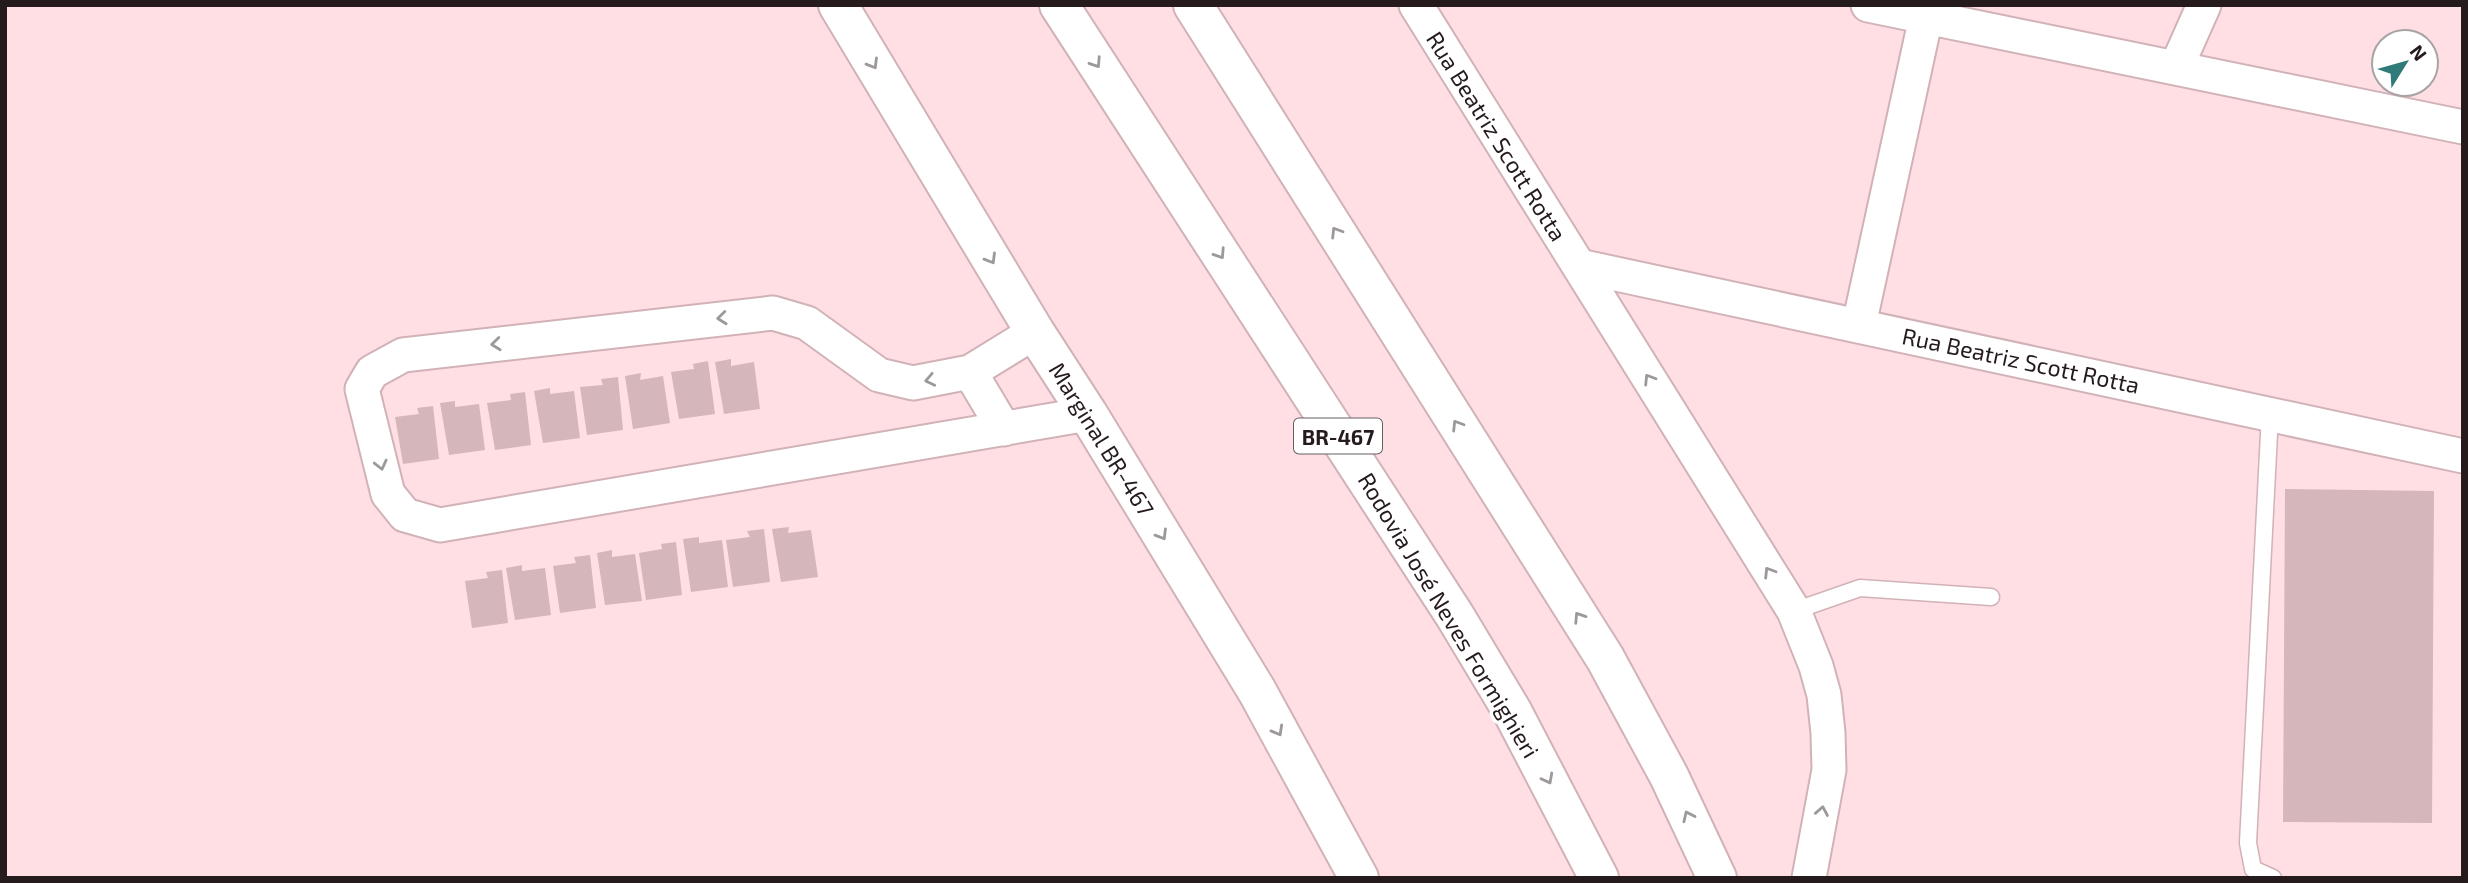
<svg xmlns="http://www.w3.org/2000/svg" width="2468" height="883" viewBox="0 0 2468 883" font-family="'Exo 2',sans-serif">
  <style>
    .building { fill: #d4b6bb }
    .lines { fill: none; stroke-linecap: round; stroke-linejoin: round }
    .lane-casing { stroke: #d1b2b7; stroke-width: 19 }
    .street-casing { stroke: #d1b2b7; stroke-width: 37 }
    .secondary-casing { stroke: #d1b2b7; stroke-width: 42 }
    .highway-casing { stroke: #d1b2b7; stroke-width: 42 }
    .lane { stroke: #fff; stroke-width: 16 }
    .street { stroke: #fff; stroke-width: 33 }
    .secondary { stroke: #fff; stroke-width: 38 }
    .highway { stroke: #fff; stroke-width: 38 }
    .oneway { stroke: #9d9899 }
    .labels { text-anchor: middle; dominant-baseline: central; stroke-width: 7; stroke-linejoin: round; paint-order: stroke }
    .shield { fill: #fff; stroke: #665f60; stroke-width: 2 }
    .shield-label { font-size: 21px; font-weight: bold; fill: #251a1c }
    .street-label { font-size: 23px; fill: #251a1c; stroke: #fff }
  </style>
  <rect width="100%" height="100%" fill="#ffdfe4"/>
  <path class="building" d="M731,359V366L754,362L760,409L724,414L715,362Z
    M708,361L715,414L679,419L671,372L694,369L693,364Z
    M641,373L640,380L663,376L670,423L633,429L625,376Z
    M618,377L623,430L587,435L580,387L603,385L601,379Z
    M550,388V394L574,391L580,438L543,443L534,391Z
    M525,392L531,445L495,450L487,403L511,400L510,394Z
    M455,401V407L479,404L485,450L449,455L440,403Z
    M433,406L439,459L403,464L395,417L419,414L417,408Z
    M2285,489L2434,491L2432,823L2283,822Z
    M789,527L788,533L811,530L818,577L781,582L772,529Z
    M764,529L770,582L733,587L726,540L750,537L747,531Z
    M699,537V543L722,540L728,587L691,592L683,539Z
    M676,542L682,595L646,600L639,553L662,549L661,544Z
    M612,550V557L635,554L642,601L605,605L597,553Z
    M590,555L596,608L560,613L553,566L576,563L574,557Z
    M522,565V571L545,568L551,615L515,620L506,568Z
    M502,570L508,623L472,628L465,581L488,578L486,572Z"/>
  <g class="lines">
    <defs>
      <path id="lane" d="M2270,414L2248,843L2253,869L2273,878
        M1794,611L1860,588L1991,597"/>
      <path id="street" d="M1416,5L1794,611L1816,666L1824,695L1828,733L1829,770L1809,878
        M1868,5L2463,127
        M2176,68L2204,5
        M1579,266L2463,456
        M1859,325L1926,17
        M1035,332L970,372L913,383L879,375L807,323L773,313L403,355L372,372L362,389L388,494L405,515L440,525L1088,414
        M970,372L1004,429"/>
      <path id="secondary" d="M838,5L1035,332L1088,414L1257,691L1359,878"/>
      <path id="highway" d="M1059,5L1455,616L1512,711L1599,878
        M1193,5L1605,658L1669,776L1717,878"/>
    </defs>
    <use href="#lane" class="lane-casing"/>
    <use href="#street" class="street-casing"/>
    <use href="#secondary" class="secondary-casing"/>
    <use href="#highway" class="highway-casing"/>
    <use href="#lane" class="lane"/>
    <use href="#street" class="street"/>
    <use href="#secondary" class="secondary"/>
    <use href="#highway" class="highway"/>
  </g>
  <defs><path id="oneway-chevron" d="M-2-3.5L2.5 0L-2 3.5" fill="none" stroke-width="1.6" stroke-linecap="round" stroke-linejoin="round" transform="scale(1.75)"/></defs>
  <g class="oneway">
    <use href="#oneway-chevron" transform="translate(1096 63) rotate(57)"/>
    <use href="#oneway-chevron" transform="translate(873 64) rotate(59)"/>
    <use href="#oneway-chevron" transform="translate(1336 232) rotate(-122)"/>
    <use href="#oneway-chevron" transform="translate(1220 254) rotate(57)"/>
    <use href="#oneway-chevron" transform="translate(991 259) rotate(59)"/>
    <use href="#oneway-chevron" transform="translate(722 318) rotate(174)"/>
    <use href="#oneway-chevron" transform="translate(496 344) rotate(174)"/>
    <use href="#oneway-chevron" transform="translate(1649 379) rotate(-122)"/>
    <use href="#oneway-chevron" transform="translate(930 380) rotate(168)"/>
    <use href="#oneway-chevron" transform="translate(1457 425) rotate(-122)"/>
    <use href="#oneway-chevron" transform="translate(381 465) rotate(76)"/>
    <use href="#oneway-chevron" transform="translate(1162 535) rotate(59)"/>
    <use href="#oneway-chevron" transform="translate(1769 572) rotate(-122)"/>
    <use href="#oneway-chevron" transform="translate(1579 617) rotate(-123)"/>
    <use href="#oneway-chevron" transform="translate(1278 731) rotate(61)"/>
    <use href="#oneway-chevron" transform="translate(1548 779) rotate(62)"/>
    <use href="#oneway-chevron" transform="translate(1822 811) rotate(-80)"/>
    <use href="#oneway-chevron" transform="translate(1688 816) rotate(-115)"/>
  </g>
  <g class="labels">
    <rect class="shield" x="1294" y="418.5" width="88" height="35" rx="5"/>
    <g class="shield-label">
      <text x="1338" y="436">BR-467</text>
    </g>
    <g class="street-label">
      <text transform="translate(1497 136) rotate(58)">Rua Beatriz Scott Rotta</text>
      <text transform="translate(2021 360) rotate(12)">Rua Beatriz Scott Rotta</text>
      <text transform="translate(1102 439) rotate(58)">Marginal BR-467</text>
      <text transform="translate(1449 615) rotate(59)">Rodovia José Neves Formighieri</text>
    </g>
  </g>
  <rect width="2468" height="883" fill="none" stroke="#251a1c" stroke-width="14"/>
  <g transform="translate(2405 63) rotate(53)"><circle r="33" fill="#ffffff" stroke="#a8a3a4" stroke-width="2"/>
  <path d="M0-5L12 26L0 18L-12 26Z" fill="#307a79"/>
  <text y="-10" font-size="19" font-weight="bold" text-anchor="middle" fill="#251a1c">N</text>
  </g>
</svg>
